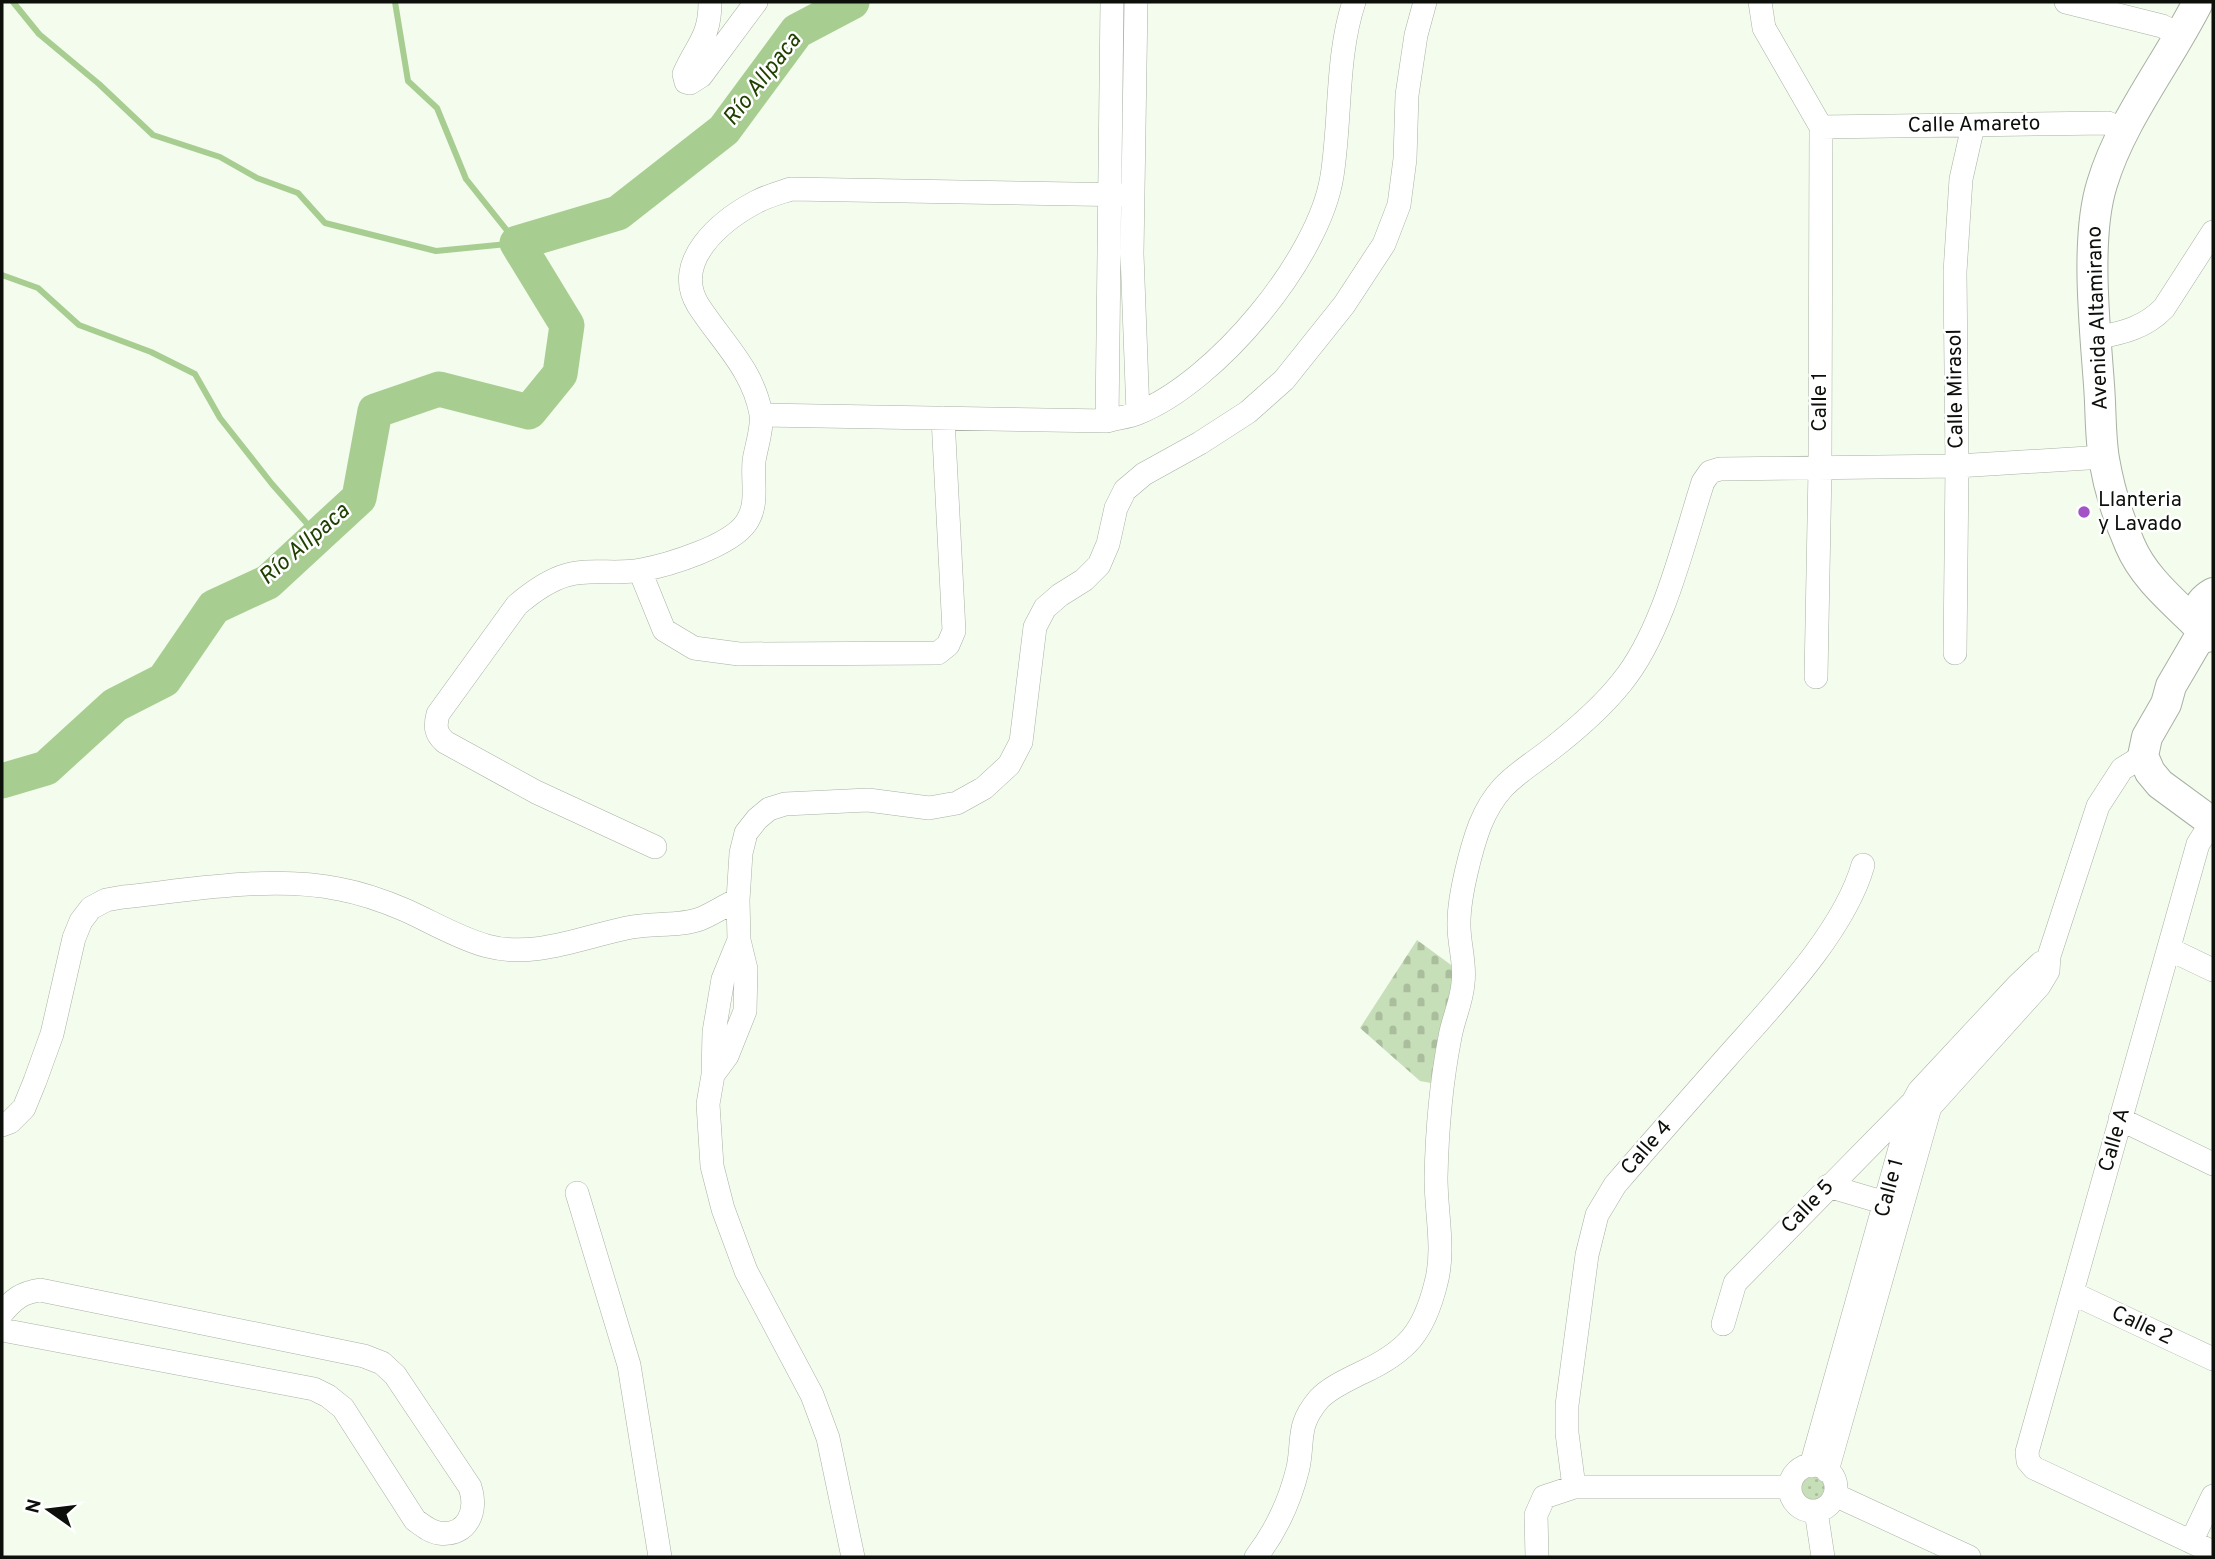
<svg xmlns="http://www.w3.org/2000/svg" width="2215" height="1559" viewBox="0 0 2215 1559" font-family="Overpass,sans-serif">
  <style>
    .green { fill: url(#green-dots) }
    .cemetery { fill: url(#cemetery-stones) }
    .lines { fill: none; stroke-linecap: round; stroke-linejoin: round }
    .stream { stroke: #a8cd91; stroke-width: 6 }
    .river { stroke: #a8cd91; stroke-width: 35 }
    .minor-casing { stroke: #a8b1a3; stroke-width: 24 }
    .major-casing { stroke: #a8b1a3; stroke-width: 32 }
    .minor { stroke: #fff; stroke-width: 23 }
    .major { stroke: #fff; stroke-width: 30 }
    .poi-dot { fill: #a254c6; stroke: #fff; stroke-width: 2.5 }
    .labels { text-anchor: middle; dominant-baseline: central; stroke-width: 5; stroke-linejoin: round; paint-order: stroke }
    .street-label { font-size: 21px; fill: #0c0f0a; stroke: #fff }
    .poi-label { font-size: 21px; fill: #0c0f0a; stroke: #fff; text-anchor: start }
    .water-label { font-size: 23px; font-style: italic; fill: #1f4000; stroke: #fff }
  </style>
  <defs>
    <pattern id="green-dots" width="8" height="8" patternUnits="userSpaceOnUse" patternTransform="scale(1.75)"><rect width="8" height="8" fill="#c7dfb8"/><path d="M2 2h.1M6 6h.1" fill="none" stroke="#aabe9d" stroke-width="1.8" stroke-linecap="round"/></pattern>
    <pattern id="cemetery-stones" width="16" height="16" patternUnits="userSpaceOnUse" patternTransform="scale(1.75)"><rect width="16" height="16" fill="#c7dfb8"/><path d="M2 7V4a2 2 0 0 1 4 0v3zM10 15v-3a2 2 0 0 1 4 0v3z" fill="#aabe9d"/></pattern>
  </defs>
  <rect width="100%" height="100%" fill="#f3fced"/>
  <path class="green" d="M1799 1489a14 14 0 1 1 28 0a14 14 0 1 1-28 0Z"/>
  <path class="cemetery" d="M1417,940L1458,970L1439,1034L1431,1083L1420,1081L1360,1028Z"/>
  <g class="lines">
    <path class="stream" d="M13,2L39,34L99,84L153,135L220,157L257,178L298,193L325,223L436,251L517,243
      M395,2L408,81L437,108L466,179L517,243
      M2,275L38,288L79,325L151,352L195,374L220,418L272,484L318,536"/>
    <path class="river" d="M2,781L46,768L115,705L164,680L214,607L268,582L359,498L375,411L439,389L529,412L560,374L567,325L517,243L618,213L724,130L797,31L852,2"/>
    <defs>
      <path id="minor" d="M710,2C710,38 697,44 684,74L686,82L690,83L701,76L756,2
        M1136,2L1132,254L1138,413
        M1760,2L1764,28L1821,127
        M2066,2L2162,26L2181,35
        M1821,127L2108,123L2125,131
        M2096,338C2122,333 2145,328 2164,308L2213,232
        M761,415L1107,421C1117,418 1129,417 1138,413C1216,382 1319,259 1332,176C1341,119 1336,56 1354,2
        M1107,421L1112,2
        M640,571L664,630L694,648L739,654L938,653L948,645L954,631L943,418
        M1955,653L1957,466L1955,272L1961,179L1973,126
        M1816,677L1820,469L1821,127
        M2212,822L2198,844L2027,1452L2028,1461L2034,1468L2213,1552
        M655,847L536,792L445,742C435,733 435,726 438,714L517,605C531,593 549,580 567,575C590,568 617,575 641,570C669,565 730,546 746,523C759,504 752,483 754,461C756,447 763,428 761,414C753,369 721,341 698,305C671,261 722,220 756,202C767,196 779,193 791,189L1133,195
        M739,940L723,979L714,1032L713,1075L708,1104L712,1166L723,1209L746,1271L812,1395L828,1438L853,1557
        M2169,949L2213,970
        M713,1075L727,1056L745,1011L746,969L739,940L738,900L741,853L746,833L757,819L769,809L785,804L868,800L929,808L957,803L984,788L1009,765L1021,742L1035,627L1045,608L1060,595L1084,580L1099,565L1108,544L1116,508L1125,490L1144,474L1200,443L1248,412L1284,380L1344,305L1384,244L1399,205L1405,159L1407,95L1416,35L1425,2
        M2120,1119L2213,1164
        M2,1125L10,1122L24,1108L35,1081L52,1034L74,938L81,921L91,908L106,900L123,897C190,890 273,875 339,889C361,893 384,901 405,910C432,922 458,938 487,946C536,959 584,936 632,927C653,923 682,926 700,919C713,914 725,905 738,900
        M1828,1186L1899,1207
        M577,1193L629,1365L660,1557
        M2072,1293L2213,1359
        M2,1313C14,1299 21,1293 40,1290L364,1356L382,1363L395,1375L470,1487C478,1510 468,1537 439,1533C430,1532 422,1525 415,1520L343,1408L328,1396L314,1389L2,1330
        M1723,1324L1735,1283L1911,1104
        M1790 1488a23 23 0 1 1 46 0a23 23 0 1 1-46 0Z
        M1811,1466L1913,1102L1919,1091L2017,986L2041,963
        M1827,1471L1930,1107L2039,986L2048,971L2049,956L2098,806L2122,769L2143,756
        M1574,1487L1567,1433V1405L1587,1255L1597,1215L1615,1185C1652,1142 1690,1099 1728,1056C1774,1004 1844,932 1863,865
        M1835,1495L1969,1557
        M1816,1511L1823,1557
        M2191,1542L2213,1496
        M1256,1557C1276,1531 1290,1501 1298,1468C1304,1439 1296,1426 1319,1399C1329,1388 1347,1380 1361,1373C1407,1352 1424,1332 1436,1283C1445,1250 1436,1213 1436,1178C1437,1131 1441,1083 1450,1037C1453,1019 1462,1001 1463,983C1466,963 1458,942 1459,922C1459,896 1471,849 1480,825C1498,781 1520,774 1555,746C1579,727 1603,706 1622,682C1663,632 1683,544 1703,482L1710,472L1720,469L1957,466L2104,457
        M1537,1557L1536,1515L1544,1497L1574,1487H1790"/>
      <path id="major" d="M2198,626C2173,601 2144,578 2130,545C2118,518 2109,488 2104,459C2100,435 2101,409 2099,385C2095,328 2085,238 2102,184C2121,120 2168,62 2198,2
        M2202,633L2171,686L2166,704L2147,737L2143,756L2150,772L2160,784L2213,823
        M2207,637C2191,622 2195,603 2213,593"/>
    </defs>
    <use href="#minor" class="minor-casing"/>
    <use href="#major" class="major-casing"/>
    <use href="#minor" class="minor"/>
    <use href="#major" class="major"/>
  </g>
  <circle class="poi-dot" cx="2084" cy="512" r="7"/>
  <g class="labels">
    <g class="street-label">
      <text transform="translate(1974 125) rotate(-1)">Calle Amareto</text>
      <text transform="translate(2098 318) rotate(-92)">Avenida Altamirano</text>
      <text transform="translate(1956 389) rotate(-91)">Calle Mirasol</text>
      <text transform="translate(1820 402) rotate(-90)">Calle 1</text>
      <text transform="translate(2115 1140) rotate(-74)">Calle A</text>
      <text transform="translate(1647 1148) rotate(-49)">Calle 4</text>
      <text transform="translate(1890 1188) rotate(-75)">Calle 1</text>
      <text transform="translate(1808 1207) rotate(-46)">Calle 5</text>
      <text transform="translate(2142 1326) rotate(25)">Calle 2</text>
    </g>
    <g class="poi-label">
      <text x="2098" y="500">Llanteria<tspan x="2098" dy="24">y Lavado</tspan></text>
    </g>
    <g class="water-label">
      <text transform="translate(763 80) rotate(-52)">Río Allpaca</text>
      <text transform="translate(305 545) rotate(-41)">Río Allpaca</text>
    </g>
  </g>
  <rect width="2215" height="1559" fill="none" stroke="#0c0f0a" stroke-width="7"/>
  <g transform="translate(49 1510) rotate(284)" stroke="#ffffff" stroke-width="5" paint-order="stroke">
  <path d="M0-5L12 26L0 18L-12 26Z" fill="#0c0f0a"/>
  <text y="-10" font-size="19" font-weight="bold" text-anchor="middle" fill="#0c0f0a">N</text>
  </g>
</svg>
